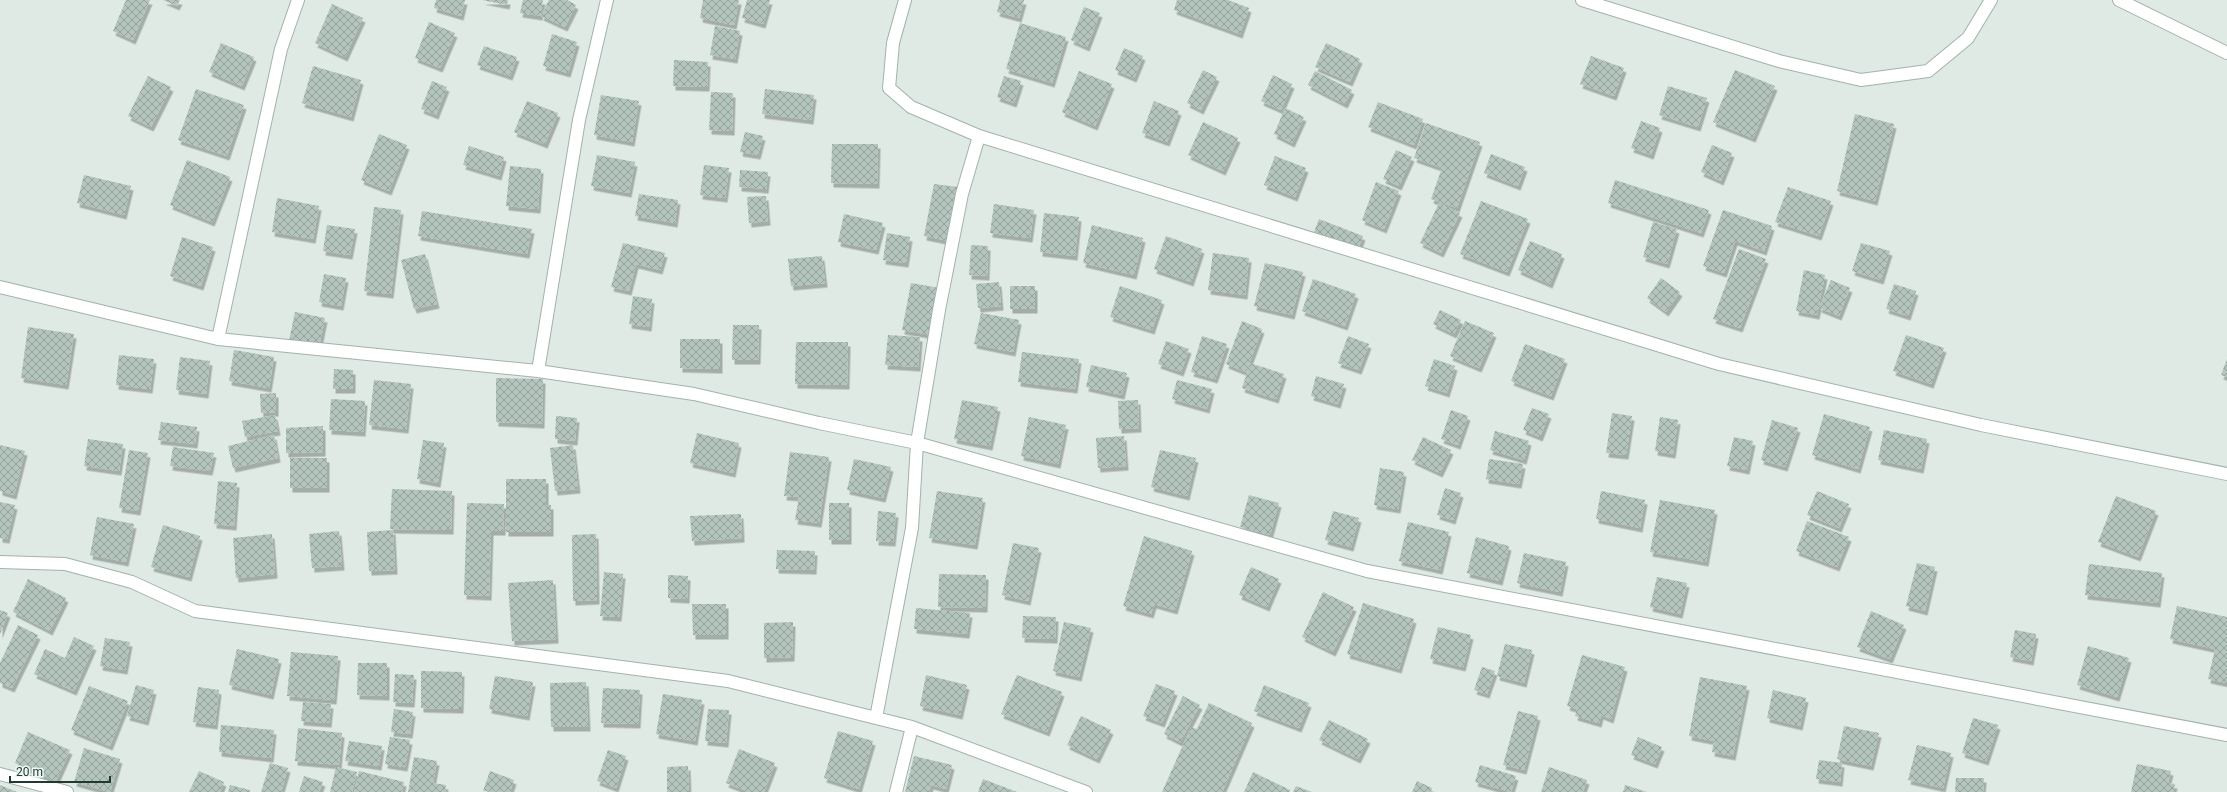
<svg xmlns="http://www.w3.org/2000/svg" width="2227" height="792" viewBox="0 0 2227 792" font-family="Roboto,sans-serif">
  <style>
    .building { fill: url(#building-cross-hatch); filter: url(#shadow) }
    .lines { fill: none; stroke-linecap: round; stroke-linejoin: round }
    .minor-casing { stroke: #a2b2ac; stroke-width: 14 }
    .minor { stroke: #fff; stroke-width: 12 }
  </style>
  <defs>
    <pattern id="building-cross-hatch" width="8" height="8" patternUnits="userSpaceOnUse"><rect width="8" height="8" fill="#b4c5bd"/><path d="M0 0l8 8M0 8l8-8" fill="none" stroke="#92a19a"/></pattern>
    <filter id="shadow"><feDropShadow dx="2.5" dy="4.5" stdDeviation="0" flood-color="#0004"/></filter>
  </defs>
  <rect width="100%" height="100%" fill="#dfeae5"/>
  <path class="building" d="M126,0H150L133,40L113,31Z
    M163,0H180L177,6Z
    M436,0H465L461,16L434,8Z
    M482,0H508L507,5Z
    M523,0H543L540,16L520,13Z
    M549,0H567L576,5L565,27L541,16Z
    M703,0H739L734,25L700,18Z
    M747,0H770L763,24L742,18Z
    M1000,0H1024L1019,18L997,12Z
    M1177,0H1228L1249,8L1240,34L1174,10Z
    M332,4L363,18L345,57L315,43Z
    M1084,7L1100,13L1087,47L1071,40Z
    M429,22L455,33L440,68L415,58Z
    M1020,23L1066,37L1052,83L1006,69Z
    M715,26L740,31L735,59L710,55Z
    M552,34L577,42L568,73L543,66Z
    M221,43L254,57L242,86L209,72Z
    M1326,43L1360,59L1350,82L1315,67Z
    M484,46L517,57L510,76L477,65Z
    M1124,48L1143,56L1134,78L1115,70Z
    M1591,56L1624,68L1614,96L1580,84Z
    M674,60L708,62L707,87L673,86Z
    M313,66L361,80L351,117L302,103Z
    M1203,70L1217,77L1201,110L1187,103Z
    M1735,70L1775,86L1753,138L1713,122Z
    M1079,71L1112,84L1095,126L1062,112Z
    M1315,71L1352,90L1345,104L1308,85Z
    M1273,75L1292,84L1281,110L1261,101Z
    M148,76L171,87L151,127L128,116Z
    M1004,76L1021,81L1014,103L997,97Z
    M432,81L447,87L436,115L421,109Z
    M1668,86L1707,98L1698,127L1659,115Z
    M196,89L244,105L227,156L178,140Z
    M765,89L814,95L811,120L762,114Z
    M711,92L733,93L732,131L709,130Z
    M601,95L639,101L632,142L594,135Z
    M527,101L558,113L545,144L514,132Z
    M1154,101L1179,111L1167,142L1142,133Z
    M1378,102L1423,119L1414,145L1368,127Z
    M1285,108L1304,117L1292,143L1274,134Z
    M1855,114L1894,124L1875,201L1837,191Z
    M1641,121L1660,128L1651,155L1631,148Z
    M1203,122L1238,138L1223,171L1188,155Z
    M1426,123L1480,142L1457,208L1431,199L1442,168L1414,158Z
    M745,132L763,136L758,155L740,152Z
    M379,134L407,145L389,191L361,180Z
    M832,144H878L877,184L831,183Z
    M1712,145L1732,153L1721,181L1701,172Z
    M469,146L504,157L499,176L463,165Z
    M1396,150L1412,157L1399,186L1383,179Z
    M1491,154L1525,167L1518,186L1484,173Z
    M597,155L635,162L629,193L591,186Z
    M1275,156L1306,168L1295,197L1264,185Z
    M187,160L230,177L212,222L170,205Z
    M704,165L729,168L725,198L700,195Z
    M510,166L541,169L538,209L506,206Z
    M740,170L768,172L766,189L739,187Z
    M84,175L131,186L124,215L77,203Z
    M1615,180L1709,210L1701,233L1608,203Z
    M1376,182L1399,191L1384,229L1362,220Z
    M934,184L958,187L949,241L924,236Z
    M1788,187L1831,201L1819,236L1775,222Z
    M639,194L678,200L675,223L635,216Z
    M766,196L768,221L749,223L747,197Z
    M277,198L319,206L313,239L272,232Z
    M1481,201L1528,219L1507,272L1460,254Z
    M1439,203L1460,213L1441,253L1420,243Z
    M994,204L1034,210L1030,238L990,233Z
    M374,207L401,210L391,294L364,291Z
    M1723,210L1772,226L1764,251L1735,241L1724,273L1703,266Z
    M422,211L532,229L527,254L418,236Z
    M1044,213L1079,217L1075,256L1040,252Z
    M844,214L883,223L876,250L838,242Z
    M1319,219L1363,236L1358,249L1314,232Z
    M1653,222L1677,229L1667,264L1643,257Z
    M327,225L355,229L350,255L323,251Z
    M1092,225L1143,238L1134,275L1083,263Z
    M887,233L910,237L906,263L883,260Z
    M1166,236L1202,249L1191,282L1154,269Z
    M182,237L213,247L201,286L170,276Z
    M1530,241L1562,254L1550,284L1518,270Z
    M623,243L665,253L660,270L636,264L629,291L611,287Z
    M1861,243L1890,251L1881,280L1852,271Z
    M971,245L988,246L987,276L969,275Z
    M1739,249L1766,259L1740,328L1713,319Z
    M1213,253L1249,258L1245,295L1208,290Z
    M425,254L437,304L414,309L401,260Z
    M822,256L825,283L791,286L788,259Z
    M1265,263L1303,272L1292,315L1254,306Z
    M1804,270L1825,275L1817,315L1796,311Z
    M324,274L346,278L341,306L319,302Z
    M1661,278L1680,292L1666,312L1647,298Z
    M1313,279L1356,294L1345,326L1302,311Z
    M1831,280L1850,288L1839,316L1819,308Z
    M999,282L1001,306L978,308L976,284Z
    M911,283L940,288L932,335L902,330Z
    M1894,284L1916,291L1908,316L1886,309Z
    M1010,286H1035V309H1010Z
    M1120,286L1162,300L1152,330L1110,317Z
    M633,296L652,299L649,327L629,324Z
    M1440,310L1461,320L1454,334L1433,324Z
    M295,312L325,318L319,347L289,341Z
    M981,313L1019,320L1013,352L974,344Z
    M1242,321L1262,329L1246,372L1226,364Z
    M1465,321L1494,333L1479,368L1450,356Z
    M733,325H759L758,360H732Z
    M28,327L74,334L66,385L21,378Z
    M888,335L920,337L918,367L885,365Z
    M1906,335L1944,348L1931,384L1893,371Z
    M1202,336L1227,344L1215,379L1191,372Z
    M1348,336L1369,344L1359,370L1338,363Z
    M680,339H720V369L680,368Z
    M1166,341L1189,349L1181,372L1158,364Z
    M796,342H848L847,385L795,384Z
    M1525,344L1565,359L1551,396L1511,381Z
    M234,350L274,357L269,388L229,381Z
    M1022,352L1079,359L1075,389L1018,382Z
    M119,355L154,359L150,389L116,385Z
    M180,357L210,361L206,394L176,390Z
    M1434,359L1455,366L1447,393L1425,386Z
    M2227,359V377L2221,375Z
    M1250,363L1284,374L1276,399L1242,388Z
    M1091,365L1127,373L1122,395L1086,387Z
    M334,369L353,370V389H333Z
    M1316,376L1344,384L1338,404L1311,396Z
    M496,378L543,379L542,424L496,422Z
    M374,380L411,384L406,429L369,425Z
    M1177,380L1212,389L1207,409L1172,399Z
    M276,393V412L261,413L260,394Z
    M331,399L365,401L363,432L329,430Z
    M962,400L998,407L990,446L954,439Z
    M1138,400L1139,428L1119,429L1118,401Z
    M1532,408L1549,414L1540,437L1523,430Z
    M1451,410L1468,416L1458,445L1441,439Z
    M1612,413L1632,416L1626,455L1606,453Z
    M1824,414L1870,427L1858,469L1812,455Z
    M275,415L278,431L245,437L242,421Z
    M556,416L577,418L575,441L555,439Z
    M1029,417L1066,425L1058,464L1021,456Z
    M1660,417L1678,420L1673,454L1655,451Z
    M1772,420L1798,428L1785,467L1761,460Z
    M161,422L197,427L195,444L158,440Z
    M323,426V452L286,453V428Z
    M1884,430L1927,439L1921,469L1878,460Z
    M1495,431L1529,441L1524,460L1490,450Z
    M697,433L739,443L733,473L690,463Z
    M274,435L278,458L233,468L228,446Z
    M1124,436L1126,466L1098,468L1096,438Z
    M1423,437L1451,450L1440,473L1412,460Z
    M1734,437L1753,441L1747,470L1727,466Z
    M88,439L123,444L119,471L84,466Z
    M423,440L444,443L438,483L417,479Z
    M0,445L25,451L14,495L0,491Z
    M573,445L578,489L555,491L550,448Z
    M173,447L214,453L210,471L170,466Z
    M129,450L148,453L138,511L119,508Z
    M1160,450L1196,458L1187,496L1151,487Z
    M790,452L829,457L819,523L795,520L799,497L784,496Z
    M290,458H327V488H290Z
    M854,459L891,467L883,498L847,490Z
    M1489,459L1523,464L1519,484L1486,479Z
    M1380,468L1404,472L1398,509L1374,505Z
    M506,479H546V505H551V532H506Z
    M218,481L237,483L234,526L214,524Z
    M1445,488L1461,493L1453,520L1437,515Z
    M392,489L452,491L451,530L390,529Z
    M937,491L983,498L975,545L929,538Z
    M1601,491L1645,500L1640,528L1596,519Z
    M1817,491L1849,504L1839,528L1807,515Z
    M1249,495L1279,503L1270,535L1240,527Z
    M2116,496L2156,511L2138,557L2098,542Z
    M1660,500L1715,510L1706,562L1650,552Z
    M0,502L15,505L7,539L0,538Z
    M467,503L504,504L503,531H491L489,596L464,595Z
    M829,503H849V540H829Z
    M878,511L896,513L893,542L876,541Z
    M1333,511L1359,518L1351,547L1325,540Z
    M741,514L742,538L692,541L690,516Z
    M97,517L134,524L126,562L90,555Z
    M1807,521L1849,537L1837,567L1796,551Z
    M1408,522L1449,532L1440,570L1399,561Z
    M163,525L200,536L189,577L151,567Z
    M393,530L395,570L369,571L367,532Z
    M339,531L342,566L312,568L309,534Z
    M272,534L275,574L236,578L233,538Z
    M596,534L597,600L573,601L572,535Z
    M1144,536L1192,551L1175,610L1154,604L1151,614L1123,606Z
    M1476,537L1509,546L1500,581L1467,573Z
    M1013,543L1039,548L1028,601L1002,595Z
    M777,550L815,551L814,570L776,569Z
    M1524,553L1566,562L1560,592L1517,583Z
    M1917,563L1935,567L1925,611L1906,606Z
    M2089,564L2162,573L2158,603L2085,595Z
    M1251,567L1279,579L1267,607L1239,595Z
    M604,572L623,574L619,617L600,616Z
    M939,574L986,575L985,608L938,607Z
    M668,575L688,576L687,599L668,598Z
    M1657,577L1687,583L1680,614L1650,607Z
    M28,579L66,598L50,631L13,612Z
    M553,580L556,639L512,641L508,583Z
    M1323,592L1354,607L1333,652L1302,637Z
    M1363,603L1414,619L1399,669L1347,654Z
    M692,604H726V635H693Z
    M2177,606L2227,617V683L2208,679L2215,649L2170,639Z
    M916,608L970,613L967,634L914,629Z
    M0,610L8,613L0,634Z
    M1871,611L1904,625L1890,659L1857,647Z
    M1023,616L1056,617L1055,639L1022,638Z
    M793,622L792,657L764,658V623Z
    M1064,622L1091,628L1079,677L1053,671Z
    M18,625L38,635L12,688L0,683V663Z
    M1438,627L1471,635L1463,667L1430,659Z
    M2015,630L2036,634L2031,661L2010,657Z
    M74,637L94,646L74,691L34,674L45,649L65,658Z
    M105,638L130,642L125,670L100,666Z
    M1505,644L1532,650L1524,683L1497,676Z
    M2088,646L2129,658L2117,697L2077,685Z
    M237,649L279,659L271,695L229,685Z
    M291,652L338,656L334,700L287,696Z
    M1582,655L1625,667L1611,719L1601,715L1599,723L1575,716L1577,709L1567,706Z
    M358,663H387V696L357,695Z
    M1482,667L1495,671L1487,694L1474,690Z
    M421,671L462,672L461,709L421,708Z
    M395,674L414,675L412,703L393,702Z
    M926,675L967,685L960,715L920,706Z
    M1017,675L1062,692L1047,732L1001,714Z
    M495,676L533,682L527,716L489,709Z
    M1700,677L1747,686L1733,756L1712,752L1714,741L1689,736Z
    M586,682L588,727H551L550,683Z
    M1156,684L1175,691L1162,723L1143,716Z
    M136,685L154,690L146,721L127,716Z
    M1264,685L1309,703L1299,728L1254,711Z
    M89,686L128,701L110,746L71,730Z
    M198,687L219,690L215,725L193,722Z
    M603,688L640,690L638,724L601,723Z
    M1773,690L1806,698L1800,726L1767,718Z
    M663,694L702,700L695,741L656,734Z
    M1183,696L1200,705L1180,742L1164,734Z
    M303,702L331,704L329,723L301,721Z
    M1209,703L1252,723L1222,792H1162L1191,727L1197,729Z
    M394,709L413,712L410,734L391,732Z
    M708,709L729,710L726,743L705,741Z
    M1518,711L1538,716L1524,770L1503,765Z
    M1081,716L1111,730L1097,759L1067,745Z
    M1973,718L1998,725L1986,761L1962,753Z
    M1329,720L1368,739L1358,759L1319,740Z
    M221,725L274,730L271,758L219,752Z
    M1844,726L1879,733L1871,766L1837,759Z
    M298,728L342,733L339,765L295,761Z
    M838,731L873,741L859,789L824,778Z
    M28,732L70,750L56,781L15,763Z
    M390,737L410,740L405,767L385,764Z
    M1638,737L1662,747L1655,764L1631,755Z
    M349,741L382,746L379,766L345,761Z
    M1917,745L1951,753L1943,788L1908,780Z
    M84,748L120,759L110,792L74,782Z
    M739,749L775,763L764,792H749L726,783Z
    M608,750L626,756L616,788L597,781Z
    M914,756L952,765L946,789L931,785L929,792H905Z
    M414,757L437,761L433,783L446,785L445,792H408Z
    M1819,760L1842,763L1840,782L1816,779Z
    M270,763L288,768L281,792H261Z
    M2137,764L2171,771L2168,783L2175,784L2173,792H2131Z
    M1480,765L1516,776L1511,792L1475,782Z
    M688,766L689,792H667V767Z
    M336,767L357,772L352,792H330Z
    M1549,767L1587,780L1583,792H1541Z
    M199,771L224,782L220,792H189Z
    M359,771L404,782L402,792H354Z
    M490,771L514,780L510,792L483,791Z
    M1253,772L1290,790L1289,792H1244Z
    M304,776L323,782L319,792H299Z
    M1956,778H1984L1983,792H1955Z
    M983,779L1017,792H978Z
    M1417,781L1432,788L1431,792H1412Z
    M0,785L17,792H0Z
    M230,785L250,790V792H228Z
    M1625,785L1647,792H1623Z
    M1296,786L1312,792H1293Z"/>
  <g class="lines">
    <defs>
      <path id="minor" d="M905,0L893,43L889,88L911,107L979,136L1719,364L1981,425L2227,474
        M1582,0L1779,61L1861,80L1928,71L1968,38L1991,0
        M2119,0L2227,53
        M0,287L218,339L538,371L694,394L819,423L917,443L1367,571L2227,735
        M218,339L281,49L298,0
        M538,371L579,120L607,0
        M0,562L65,564L132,582L195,611L728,681L912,727L1086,792
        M876,718L912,528L917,443L939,310L962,194L979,136
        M0,774L67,792
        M896,792L912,727"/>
    </defs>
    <use href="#minor" class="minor-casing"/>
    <use href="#minor" class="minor"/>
  </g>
  <path d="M10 776v6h100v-6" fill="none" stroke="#203a32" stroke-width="2"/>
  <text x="16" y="776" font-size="12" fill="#203a32" stroke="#eff7f3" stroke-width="3" paint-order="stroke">20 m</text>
</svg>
